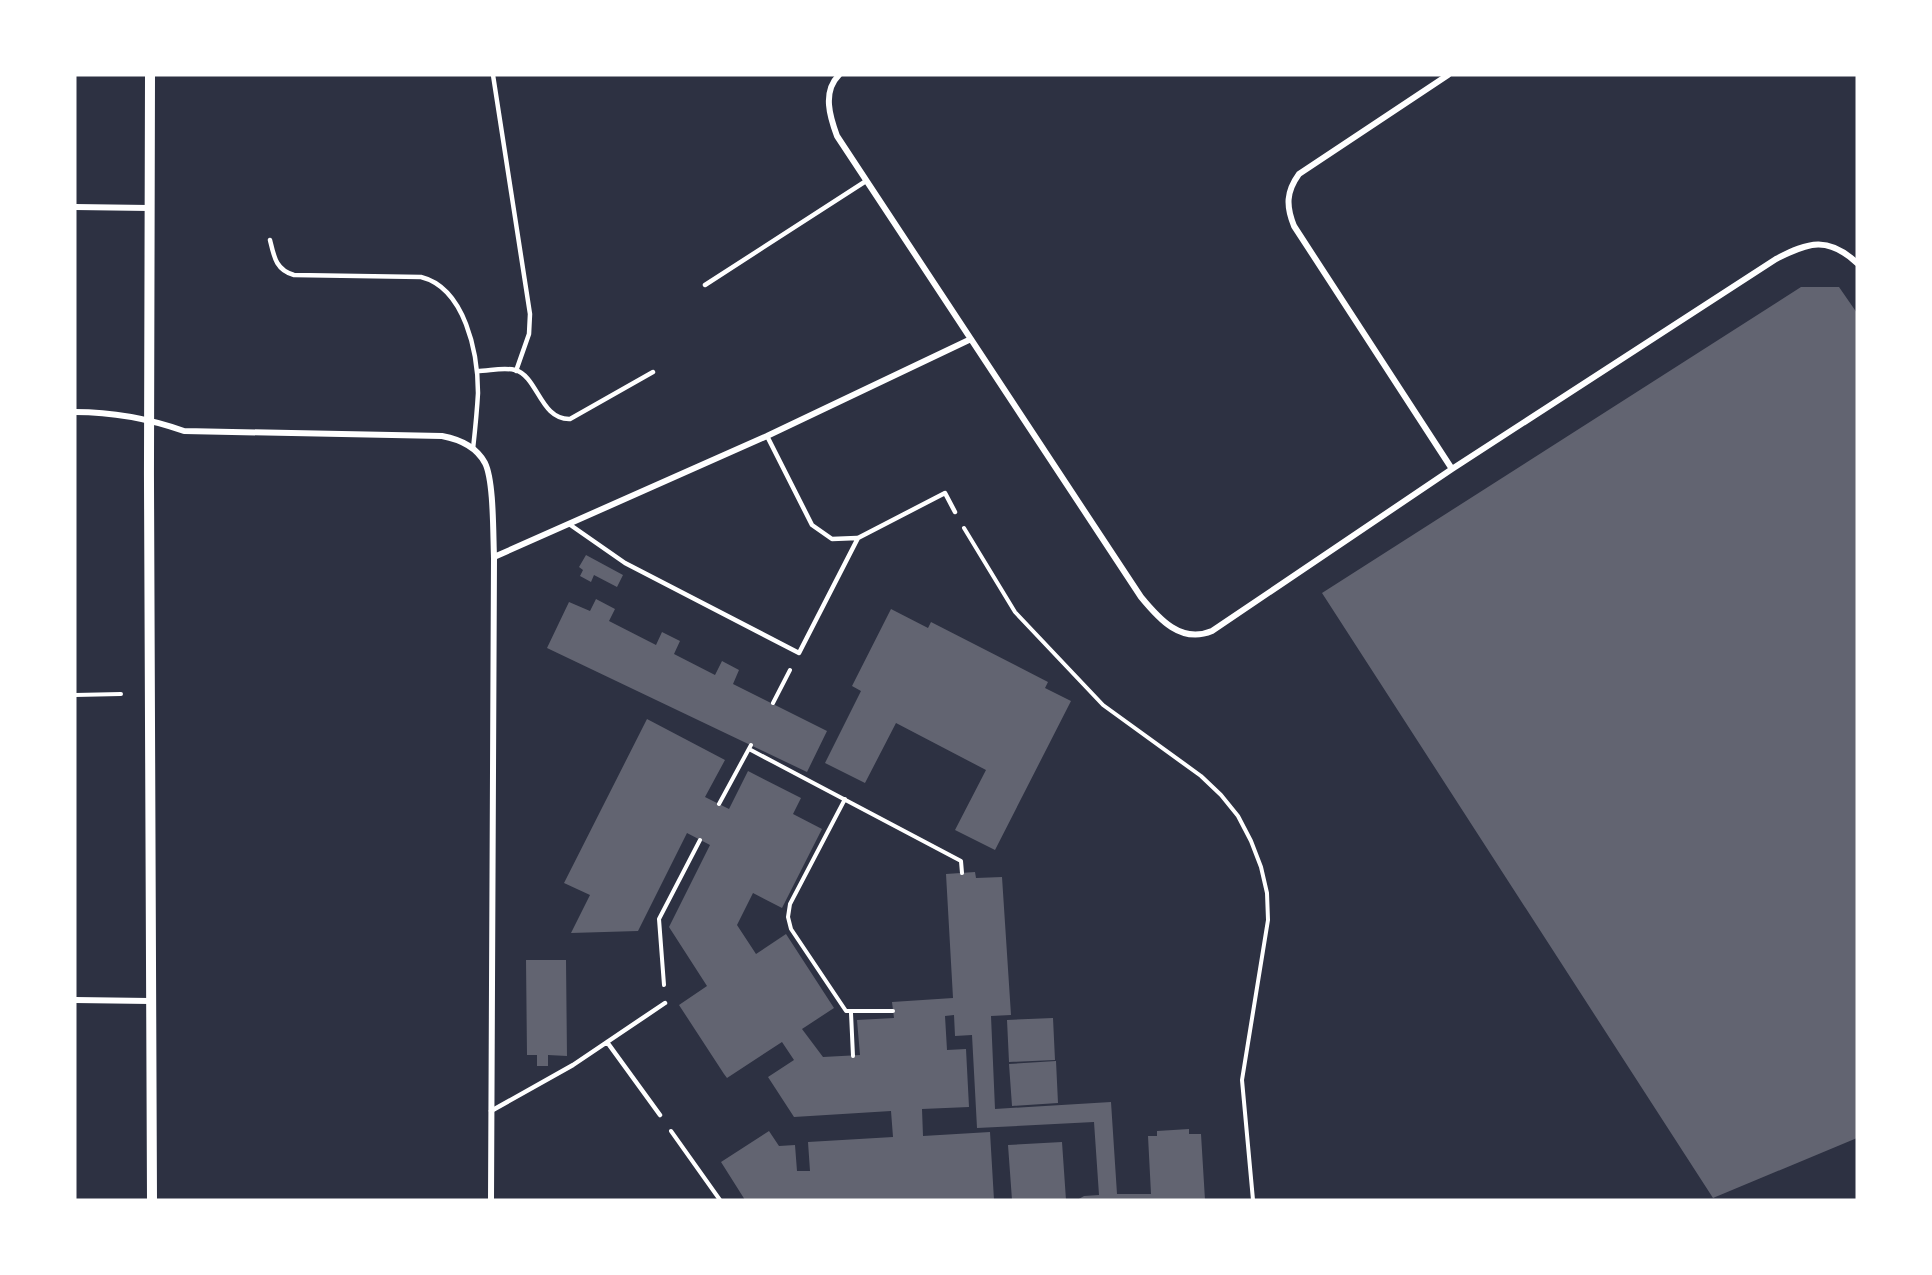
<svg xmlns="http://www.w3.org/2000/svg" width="1932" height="1275" viewBox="0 0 1932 1275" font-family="'Noto Serif',serif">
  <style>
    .building { fill: #626471 }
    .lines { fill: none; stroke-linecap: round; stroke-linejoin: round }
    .path { stroke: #fff; stroke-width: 4 }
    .service { stroke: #fff; stroke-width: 4.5 }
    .minor { stroke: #fff; stroke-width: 6 }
    .tertiary { stroke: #fff; stroke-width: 10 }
  </style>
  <rect width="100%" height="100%" fill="#2d3142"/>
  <path class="building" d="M1801,287H1839L1857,313V1138L1713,1198L1322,593Z
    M586,555L623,575L617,587L594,575L591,582L580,576L583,570L579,567Z
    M596,599L615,609L609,621L656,645L662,632L680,641L674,654L715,675L722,661L739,670L733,684L827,731L807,772L547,648L569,602L590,611Z
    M891,609L928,628L931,622L1048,682L1045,688L1071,701L995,850L955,830L986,770L896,723L865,783L825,763L861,691L852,686Z
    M647,719L725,760L705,797L729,809L748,771L801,798L793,814L822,829L782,908L753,893L737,925L756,954L786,934L834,1008L802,1029L823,1057L860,1055L857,1020L894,1018L892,1002L953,998L946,874L975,872L976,878L1002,877L1011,1015L991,1016L995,1109L1111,1102L1117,1194H1151L1148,1136H1157V1131L1189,1129V1134H1201L1205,1200H1077L1084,1196L1099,1195L1094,1122L977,1128L972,1035L955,1036L954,1015L945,1016L947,1050L966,1049L969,1107L922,1109L923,1136L990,1132L994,1200H745L721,1162L769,1131L779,1146L795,1145L797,1171H810L808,1142L893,1137L891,1111L794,1117L768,1077L794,1060L782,1042L727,1078L724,1074L679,1005L707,986L669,927L710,845L687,833L638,931L571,933L590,895L564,883Z
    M526,960H566L567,1056L548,1055V1066H537V1055H527Z
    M1053,1018L1055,1060L1009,1062L1007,1020Z
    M1056,1061L1058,1103L1012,1106L1009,1064Z
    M1062,1142L1066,1200H1012L1008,1145Z"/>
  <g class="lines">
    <path class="path" d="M964,528L1015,612L1103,705L1201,776L1221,795L1238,816L1251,841L1261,867L1267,893L1268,920L1242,1080L1253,1200
      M75,695L121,694
      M773,703L790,670
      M749,749L961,861L962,873
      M845,799L790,904L788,917L791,929L846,1011H893
      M719,804L751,745
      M664,985L659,919L700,840
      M851,1013L853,1056
      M671,1131L720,1200"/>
    <path class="service" d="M493,75L530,314L529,334L516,371
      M270,240C274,257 276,270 294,275L421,277C465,288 478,353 478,393C477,412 475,431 473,449
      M705,285L866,181
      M477,371C489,371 503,367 515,370C538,376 540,420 570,419L653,372
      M767,436L812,525L832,539L857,538
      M569,524L625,563L799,653L858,538L945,493L955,512
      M607,1042L660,1115
      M491,1111L573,1065L665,1003"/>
    <path class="minor" d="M839,75C822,92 830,117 837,136L1141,597C1159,619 1181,644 1212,631L1452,469L1776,259C1809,242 1828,236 1857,263
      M1448,75L1299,174C1286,192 1286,206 1294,226L1452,469
      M75,207L149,208
      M75,412C114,412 147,418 184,431L442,436C458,439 476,446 485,463C494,481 493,535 494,557L491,1200
      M494,557L767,436L971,339
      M75,1000L150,1001"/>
    <path class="tertiary" d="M150,75C148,450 149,825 152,1200"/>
  </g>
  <rect width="1932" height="1275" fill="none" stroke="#ffffff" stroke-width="153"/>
</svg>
